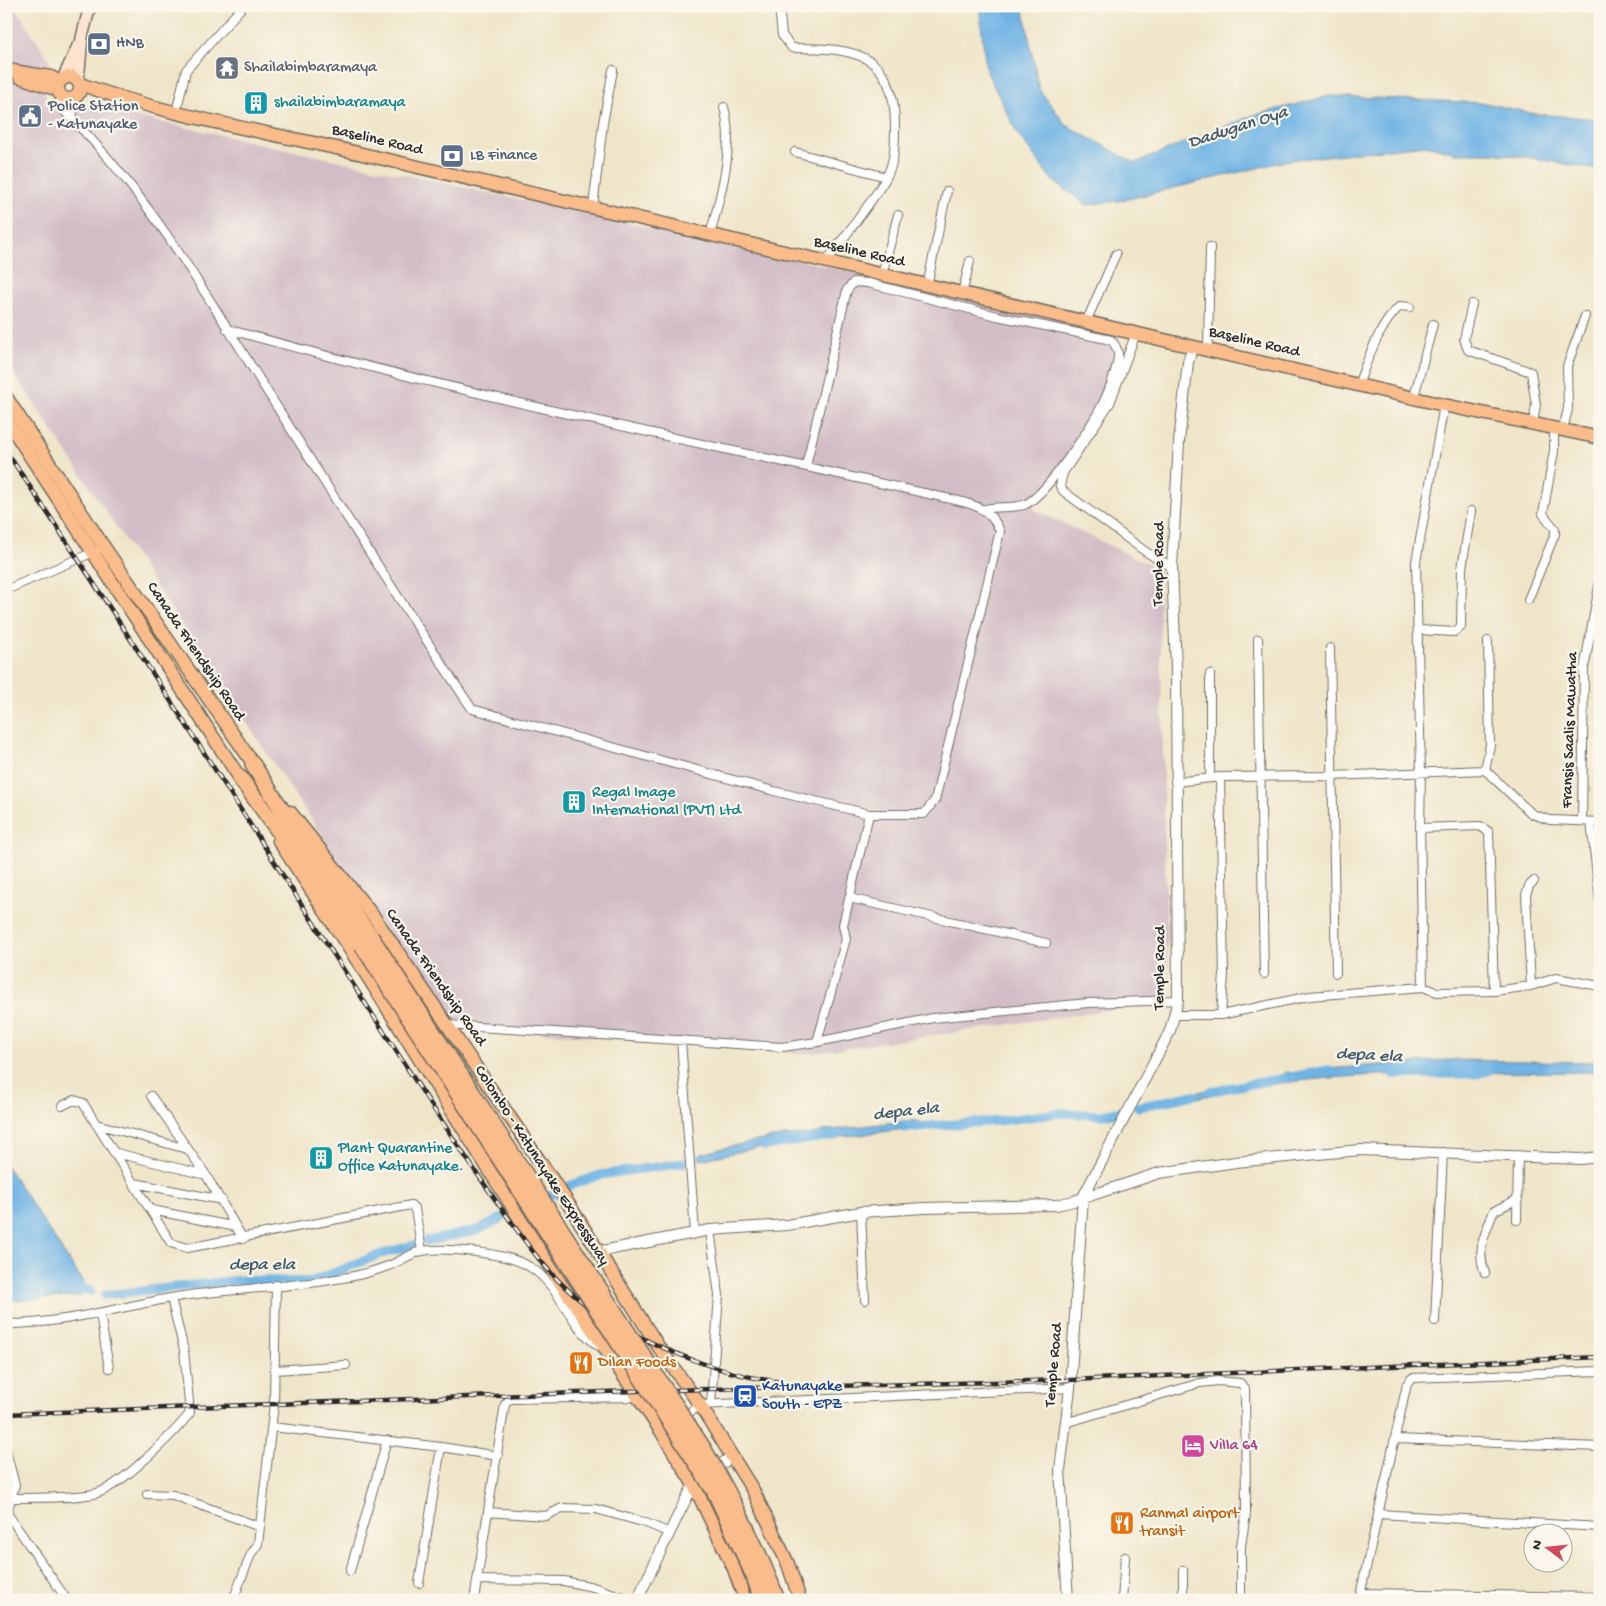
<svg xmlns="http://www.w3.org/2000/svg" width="1606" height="1606" viewBox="0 0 1606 1606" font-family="'Gochi Hand',sans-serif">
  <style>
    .industrial { fill: #d2bdc6 }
    .water { fill: #6eb3e4; stroke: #4c6f88 }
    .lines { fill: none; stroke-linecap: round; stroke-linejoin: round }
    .canal { stroke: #6eb3e4; stroke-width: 9 }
    .minor-casing { stroke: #706c62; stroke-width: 10 }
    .tertiary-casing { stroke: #706c62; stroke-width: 12 }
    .secondary-casing { stroke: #706c62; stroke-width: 14 }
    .primary-casing { stroke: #706c62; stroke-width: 15 }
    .motorway-casing { stroke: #706c62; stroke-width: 18 }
    .minor { stroke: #fff; stroke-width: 8 }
    .tertiary { stroke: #fff; stroke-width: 10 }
    .secondary { stroke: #fde4d1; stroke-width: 11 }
    .primary { stroke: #fabc8b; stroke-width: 12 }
    .motorway { stroke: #fabc8b; stroke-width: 15 }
    .rail-casing { stroke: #2b2b2b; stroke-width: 4.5 }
    .rail { stroke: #fbf7ec; stroke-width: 2.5; stroke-dasharray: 8; stroke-linecap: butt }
    .motorway-bridge-casing { stroke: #706c62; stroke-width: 18; stroke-linecap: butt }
    .motorway-bridge { stroke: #fabc8b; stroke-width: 15 }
    .labels { text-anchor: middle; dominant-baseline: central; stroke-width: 4.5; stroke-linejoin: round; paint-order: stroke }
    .service-label { font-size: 16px; fill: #4e5e75; stroke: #fbf7ec; text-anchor: start }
    .worship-label { font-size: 16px; fill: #5b616d; stroke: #fbf7ec; text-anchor: start }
    .culture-label { font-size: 16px; fill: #0d838f; stroke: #fbf7ec; text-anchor: start }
    .street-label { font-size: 16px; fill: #2b2b2b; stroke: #fbf7ec }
    .food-label { font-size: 16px; fill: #c56008; stroke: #fbf7ec; text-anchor: start }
    .transit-label { font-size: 16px; fill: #164399; stroke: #fbf7ec; text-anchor: start }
    .hotel-label { font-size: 16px; fill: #b23c85; stroke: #fbf7ec; text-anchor: start }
    .water-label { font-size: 18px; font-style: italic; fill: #425b6c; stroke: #fbf7ec }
  </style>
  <rect width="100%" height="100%" fill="#fbf7ec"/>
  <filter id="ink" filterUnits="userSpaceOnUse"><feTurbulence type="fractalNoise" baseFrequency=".02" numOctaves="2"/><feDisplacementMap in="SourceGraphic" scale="10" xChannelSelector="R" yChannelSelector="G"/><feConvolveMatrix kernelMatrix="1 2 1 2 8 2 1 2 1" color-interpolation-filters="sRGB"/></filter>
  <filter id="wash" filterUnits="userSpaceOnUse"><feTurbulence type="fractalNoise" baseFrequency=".0096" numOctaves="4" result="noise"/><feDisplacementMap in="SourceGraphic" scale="20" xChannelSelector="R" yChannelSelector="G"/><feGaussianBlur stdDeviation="1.12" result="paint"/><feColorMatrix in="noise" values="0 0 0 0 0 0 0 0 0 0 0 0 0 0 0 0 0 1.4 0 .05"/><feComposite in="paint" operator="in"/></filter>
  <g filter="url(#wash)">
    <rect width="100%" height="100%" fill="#efe5c9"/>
    <path class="industrial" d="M6,6H14L50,61L45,100L86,106L1122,330L1102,405L1033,509L1159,569L1168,1001L806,1054L448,1025L6,361Z"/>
    <path class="water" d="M979,6H1023L1039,89L1066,125L1135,163L1251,116L1329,96L1485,103L1535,114L1600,119V170L1525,157L1491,153H1456L1426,145L1290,160L1124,200L1087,205L1052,180L1017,133L986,70Z
      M1447,1060L1600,1062V1072C1461,1074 1319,1067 1184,1101V1096L1210,1089L1242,1086L1277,1077L1287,1072L1303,1074L1327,1069Z
      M912,1120L928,1124L904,1129L859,1135L797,1139L700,1160L699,1155C727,1146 756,1141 785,1136C797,1135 812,1136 823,1131Z
      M6,1165L85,1285V1290L81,1296L6,1301Z"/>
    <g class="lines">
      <path class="canal" d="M1394,1074H1477L1488,1071
        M1211,1091L1329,1070
        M1138,1107L1194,1095
        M904,1128L998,1121L1060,1113L1103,1115L1121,1111
        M765,1146L836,1135
        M566,1187L600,1175L683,1163
        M522,1209L553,1194
        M427,1241L479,1230L502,1218
        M74,1287L91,1291
        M105,1295L239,1280L311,1282L378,1255L414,1245"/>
    </g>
  </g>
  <g filter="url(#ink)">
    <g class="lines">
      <defs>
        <path id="minor" d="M779,6L782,35L792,48C854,48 895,52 895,126C895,144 895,161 886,178C869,207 845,235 826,262
          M60,95V103L66,113C147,192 205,293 265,388C333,496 401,603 472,709L774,791L869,814H924L935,800L1000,531C988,502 960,502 933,495C697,442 460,394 227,329
          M72,99L73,121
          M176,113L186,70L243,6
          M795,152L886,177
          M593,207L603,123L613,70
          M710,235C721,194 735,148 724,107
          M882,275L898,215
          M927,286L947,191
          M962,294L970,261
          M1472,304L1464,339L1468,350L1531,372L1536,405L1533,423
          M1086,322L1116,254
          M1136,333L1110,403L1063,473L1060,486L1063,491L1146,552L1172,567
          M1208,349L1210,247
          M1358,385C1368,359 1379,325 1400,306L1410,307
          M1414,397L1433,324
          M1563,429L1568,409L1567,366L1585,316
          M806,466L847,290L854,282L868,283L997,316L1111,340C1115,345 1119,350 1118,357C1117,368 1109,391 1104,401C1093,424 1048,493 1026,504C1015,509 997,506 985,509
          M6,590L96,551
          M1528,600L1555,534V529L1543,514L1554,451V428
          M1419,630L1454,632L1461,627L1462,568L1471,511
          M1258,639L1264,974
          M1330,648L1336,973
          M1210,674V778
          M1485,770L1490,745L1488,641
          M1220,777L1224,975L1221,1015
          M1175,782L1220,777L1331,776L1485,770L1532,814L1550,820L1600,822
          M1582,821L1584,669L1600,581
          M1591,822L1600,902
          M1420,828L1480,826L1489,832L1494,991
          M849,898L1046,943
          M1531,986L1526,895L1529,886L1534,881
          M1423,987L1420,828L1421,773L1416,562L1444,405
          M1176,1015H1221L1310,996L1423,987L1437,992L1494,991L1531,986L1556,978L1600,986
          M448,1025L782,1047L817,1042L933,1018L1088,1003L1178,1000
          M681,1040L695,1233
          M817,1042L846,939L843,925L869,814
          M151,1096L206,1175L243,1239
          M62,1106L74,1100L83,1103L171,1243L187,1248L411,1205L415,1209L422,1251
          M96,1124L187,1149
          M116,1153L206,1175
          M134,1183L222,1200
          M152,1210L236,1227
          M861,1212L865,1300
          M1517,1220L1518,1155
          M710,1230L719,1295L711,1404
          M1485,1273C1476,1250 1485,1233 1494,1211L1518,1199
          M100,1314L109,1368
          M1435,1321L1443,1152
          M6,1324C62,1324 116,1308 171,1298C225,1288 282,1289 336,1279C353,1277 372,1272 388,1266C399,1262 411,1253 422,1251C447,1247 509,1253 530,1267C561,1286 569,1327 599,1346
          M276,1370L346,1365
          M681,1418L700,1405L1070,1388
          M1065,1423L1200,1383L1218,1381L1240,1383L1245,1388L1246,1514L1241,1546V1600
          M272,1427L441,1447L498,1456
          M1395,1439L1600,1447
          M6,1451L15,1485L7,1513L67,1600
          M147,1494L173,1495L260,1527
          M13,1498C39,1497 67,1499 93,1494C117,1491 175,1432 190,1413L184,1350L171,1298
          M488,1512L546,1516L562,1508L596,1509L646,1523L670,1533
          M1378,1514L1600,1527
          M350,1571L387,1440
          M477,1580L564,1581L593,1587L632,1600
          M419,1583L441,1447
          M1361,1593L1600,1597
          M233,1600L251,1554L258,1544L274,1404L276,1285
          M474,1600L505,1404L510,1399L636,1397
          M1122,1600L1125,1557
          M1183,1600V1570
          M1359,1600L1407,1384L1412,1378L1600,1371"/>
        <path id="tertiary" d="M597,1252L710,1230L787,1225L861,1212L924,1208L1056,1205L1074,1201L1159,1173L1236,1162L1360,1150L1580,1159L1600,1157
          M710,1473L732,1456
          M637,1600L686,1499L694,1485L698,1482
          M1068,1600L1060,1470L1070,1388L1083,1197L1170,1031L1178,1000L1176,668L1172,567L1179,442L1188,362L1193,346"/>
        <path id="secondary" d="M63,79L78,46
          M78,81L82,37L90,6"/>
        <path id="primary" d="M6,70L51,77L60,82
          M58 88a11 11 0 1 1 22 0a11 11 0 1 1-22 0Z
          M20,77L58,90
          M80,84C166,115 256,130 345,150L1444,405L1600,438
          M6,397L104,547L259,772
          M6,419L245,786
          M290,812L374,917L566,1200L658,1346L700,1405L754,1492L788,1564L800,1600
          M279,841L366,974L557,1278L661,1431L694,1485L734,1569L745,1600"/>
        <path id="motorway" d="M253,765L309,852L371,937
          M240,778L362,945"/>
      </defs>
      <use href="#minor" class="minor-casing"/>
      <use href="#tertiary" class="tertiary-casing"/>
      <use href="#secondary" class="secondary-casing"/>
      <use href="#primary" class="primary-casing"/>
      <use href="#motorway" class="motorway-casing"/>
      <use href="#minor" class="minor"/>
      <use href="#tertiary" class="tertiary"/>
      <use href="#secondary" class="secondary"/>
      <use href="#primary" class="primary"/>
      <use href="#motorway" class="motorway"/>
      <defs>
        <path id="rail" d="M6,451C131,636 250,825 371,1012C413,1077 454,1142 499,1205C522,1237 544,1270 575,1296C625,1337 716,1375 781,1382
          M6,1414L632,1391L1070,1380L1600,1357"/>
      </defs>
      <use href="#rail" class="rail-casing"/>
      <use href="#rail" class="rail"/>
      <defs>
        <path id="motorway-bridge" d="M371,937L703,1448C731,1497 758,1547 777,1600
          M362,945L715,1492L754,1576L762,1600"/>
      </defs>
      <use href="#motorway-bridge" class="motorway-bridge-casing"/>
      <use href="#motorway-bridge" class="motorway-bridge"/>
    </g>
  </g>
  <defs>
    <symbol id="bank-square" viewBox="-11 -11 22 22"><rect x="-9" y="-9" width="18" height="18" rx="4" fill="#5c6f8a" stroke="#fbf7ec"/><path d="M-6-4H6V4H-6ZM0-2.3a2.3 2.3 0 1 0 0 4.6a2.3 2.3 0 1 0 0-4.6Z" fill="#fff"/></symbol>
    <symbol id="temple-square" viewBox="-11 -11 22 22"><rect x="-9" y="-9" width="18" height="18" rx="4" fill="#6b7280" stroke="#fbf7ec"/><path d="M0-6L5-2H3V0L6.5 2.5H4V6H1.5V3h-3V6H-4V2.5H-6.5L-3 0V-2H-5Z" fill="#fff"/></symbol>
    <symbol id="building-square" viewBox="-11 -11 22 22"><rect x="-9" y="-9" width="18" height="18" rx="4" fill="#0f9aa8" stroke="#fbf7ec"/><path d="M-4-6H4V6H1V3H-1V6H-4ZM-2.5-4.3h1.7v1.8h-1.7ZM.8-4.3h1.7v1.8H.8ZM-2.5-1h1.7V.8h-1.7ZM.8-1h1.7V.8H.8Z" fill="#fff"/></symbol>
    <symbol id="civic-square" viewBox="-11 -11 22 22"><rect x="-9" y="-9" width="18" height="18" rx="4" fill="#5c6f8a" stroke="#fbf7ec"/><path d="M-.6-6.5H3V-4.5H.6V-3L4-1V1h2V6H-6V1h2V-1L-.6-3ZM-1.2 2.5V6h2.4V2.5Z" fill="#fff"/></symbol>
    <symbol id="restaurant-square" viewBox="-11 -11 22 22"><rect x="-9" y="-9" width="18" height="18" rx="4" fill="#e8710a" stroke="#fbf7ec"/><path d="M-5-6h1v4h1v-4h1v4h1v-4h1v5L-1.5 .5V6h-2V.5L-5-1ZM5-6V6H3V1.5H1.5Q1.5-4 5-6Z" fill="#fff"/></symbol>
    <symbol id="station-square" viewBox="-11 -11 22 22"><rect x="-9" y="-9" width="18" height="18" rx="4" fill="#1a4fb4" stroke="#fbf7ec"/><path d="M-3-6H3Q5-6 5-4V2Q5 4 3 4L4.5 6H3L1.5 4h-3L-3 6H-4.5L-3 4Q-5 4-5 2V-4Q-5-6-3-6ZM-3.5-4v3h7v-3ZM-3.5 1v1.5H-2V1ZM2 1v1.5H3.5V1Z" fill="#fff"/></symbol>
    <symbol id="hotel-square" viewBox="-11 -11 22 22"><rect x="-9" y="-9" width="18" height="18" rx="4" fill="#d1479c" stroke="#fbf7ec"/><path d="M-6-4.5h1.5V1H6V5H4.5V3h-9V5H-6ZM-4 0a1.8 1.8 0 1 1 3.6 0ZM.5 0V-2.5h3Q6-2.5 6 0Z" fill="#fff"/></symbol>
  </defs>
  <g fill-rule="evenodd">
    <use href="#bank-square" x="85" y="30" width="28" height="28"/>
    <use href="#temple-square" x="213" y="54" width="28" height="28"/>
    <use href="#building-square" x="242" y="89" width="28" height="28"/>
    <use href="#civic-square" x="16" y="102" width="28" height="28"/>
    <use href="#bank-square" x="438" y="142" width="28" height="28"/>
    <use href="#building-square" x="560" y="788" width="28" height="28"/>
    <use href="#building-square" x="307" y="1144" width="28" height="28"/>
    <use href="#restaurant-square" x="567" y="1349" width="28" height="28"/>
    <use href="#station-square" x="731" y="1382" width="28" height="28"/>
    <use href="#hotel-square" x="1179" y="1432" width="28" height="28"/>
    <use href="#restaurant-square" x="1108" y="1509" width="28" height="28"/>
  </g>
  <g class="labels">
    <g class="service-label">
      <text x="116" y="44">HNB</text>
      <text x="48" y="107">Police Station<tspan x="48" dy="18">- Katunayake</tspan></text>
      <text x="470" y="156">LB Finance</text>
    </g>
    <g class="worship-label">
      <text x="244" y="68">Shailabimbaramaya</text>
    </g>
    <g class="culture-label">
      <text x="274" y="103">shailabimbaramaya</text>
      <text x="592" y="793">Regal Image<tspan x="592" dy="18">International (PVT) Ltd</tspan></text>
      <text x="338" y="1149">Plant Quarantine<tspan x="338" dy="18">Office Katunayake.</tspan></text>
    </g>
    <g class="street-label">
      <text transform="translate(377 141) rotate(13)">Baseline Road</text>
      <text transform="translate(859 253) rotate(13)">Baseline Road</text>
      <text transform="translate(1254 343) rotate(13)">Baseline Road</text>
      <text transform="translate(1160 564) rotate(-89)">Temple Road</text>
      <text transform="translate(195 652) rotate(56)">Canada Friendship Road</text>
      <text transform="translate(1571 730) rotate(-88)">Fransis Saalis Mawatha</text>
      <text transform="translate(1161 968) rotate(-89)">Temple Road</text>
      <text transform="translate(435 978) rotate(55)">Canada Friendship Road</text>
      <text transform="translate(541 1166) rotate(57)">Colombo - Katunayake Expressway</text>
      <text transform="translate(1055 1365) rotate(-85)">Temple Road</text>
    </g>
    <g class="food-label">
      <text x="598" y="1363">Dilan Foods</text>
      <text x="1140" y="1514">Ranmal airport<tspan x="1140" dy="18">transit</tspan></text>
    </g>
    <g class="transit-label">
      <text x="762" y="1387">Katunayake<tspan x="762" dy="18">South - EPZ</tspan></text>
    </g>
    <g class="hotel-label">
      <text x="1210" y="1446">Villa 64</text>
    </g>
    <g class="water-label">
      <text transform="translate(1238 128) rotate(-18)">Dadugan Oya</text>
      <text transform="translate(1369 1056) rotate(3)">depa ela</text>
      <text transform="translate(906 1112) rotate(-6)">depa ela</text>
      <text x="262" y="1265">depa ela</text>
    </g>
  </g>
  <rect width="1606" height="1606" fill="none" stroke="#fbf7ec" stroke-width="25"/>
  <g transform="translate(1548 1548) rotate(286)"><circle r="24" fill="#fbf7ec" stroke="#a8a59f"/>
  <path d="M0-4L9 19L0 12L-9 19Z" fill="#d1495b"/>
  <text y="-8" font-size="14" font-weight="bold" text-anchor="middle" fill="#2b2b2b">N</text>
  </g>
</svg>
